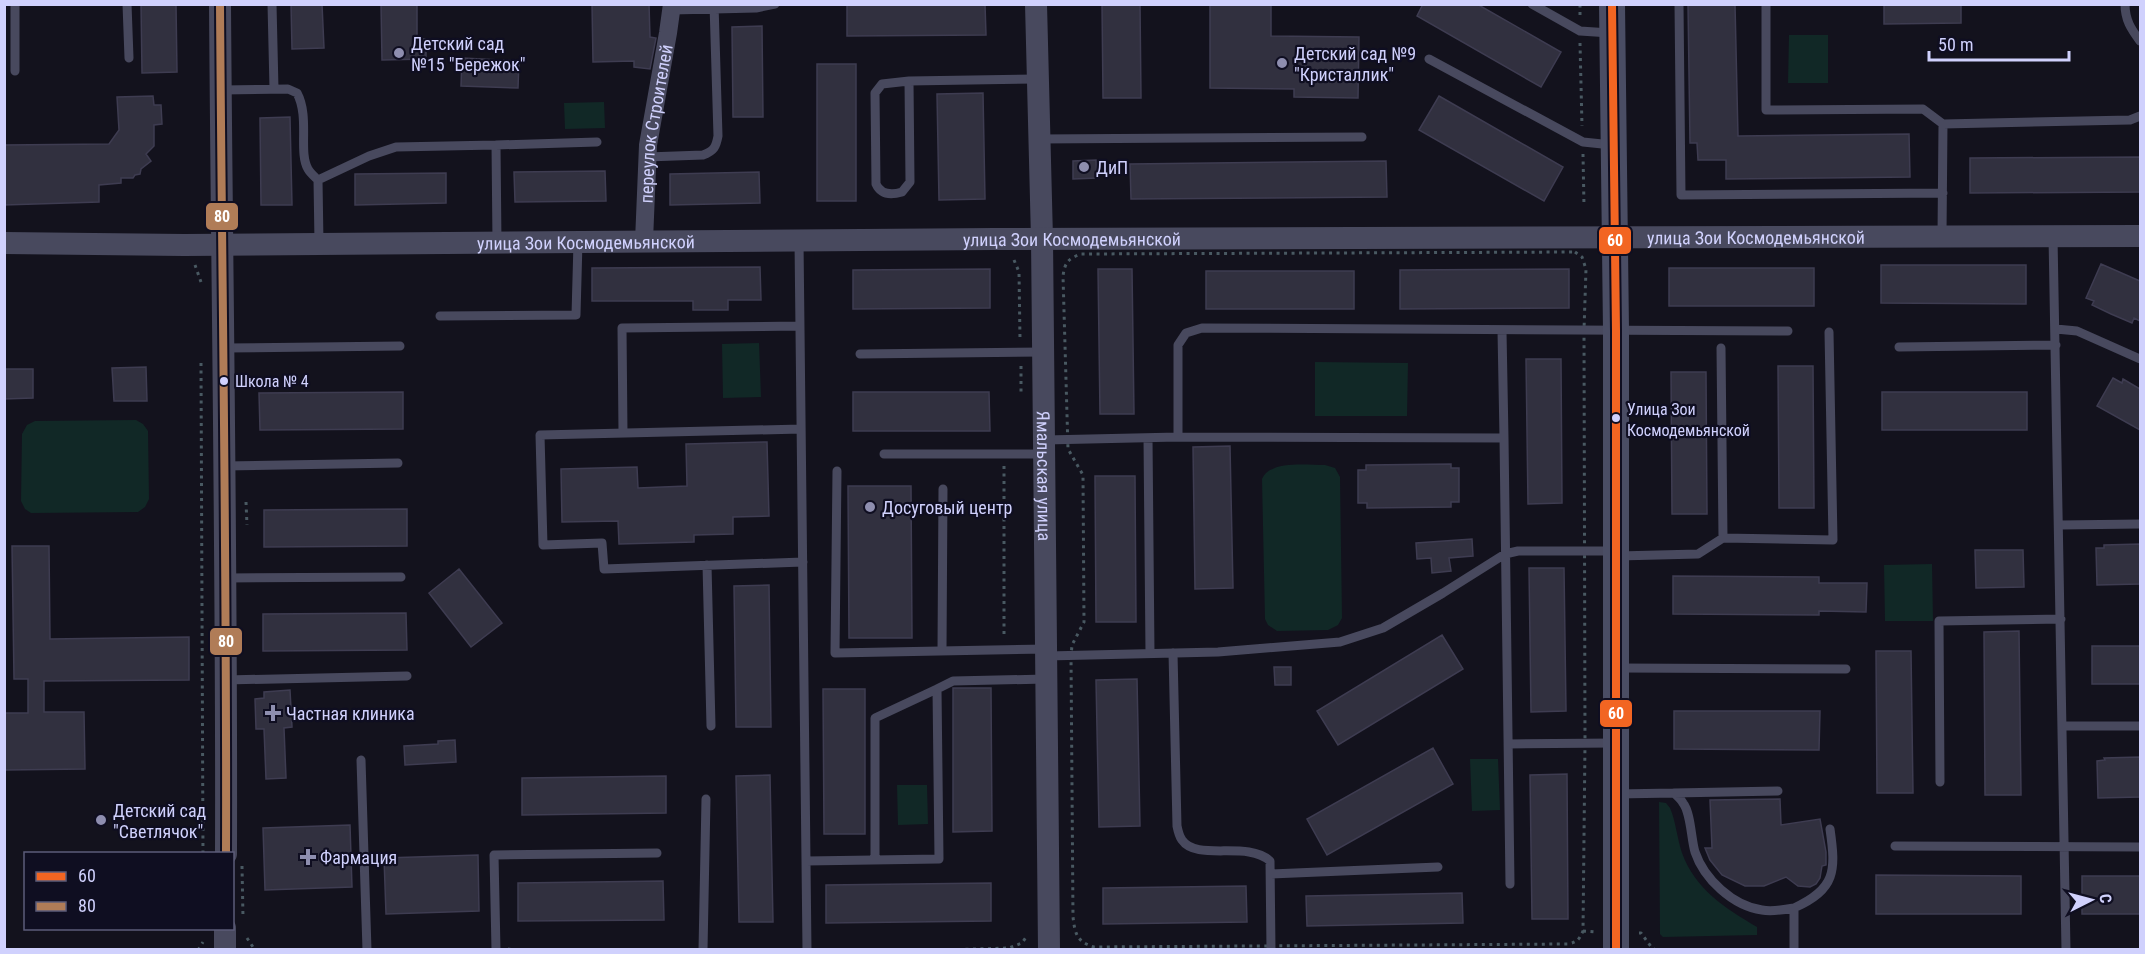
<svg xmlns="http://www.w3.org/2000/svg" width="2145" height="954" viewBox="0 0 2145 954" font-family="'Roboto Condensed',sans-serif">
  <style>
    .green { fill: #112826 }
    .building { fill: #31303f; stroke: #3e3c51; stroke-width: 1.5 }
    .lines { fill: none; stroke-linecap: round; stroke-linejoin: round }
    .path { stroke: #495962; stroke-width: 3; stroke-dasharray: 3 4.5; stroke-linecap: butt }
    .service { stroke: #48495e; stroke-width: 9 }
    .minor { stroke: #48495e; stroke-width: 18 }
    .tertiary { stroke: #48495e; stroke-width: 22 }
    .secondary { stroke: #4a4d64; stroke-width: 26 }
    .bus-1-casing { stroke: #0f0e21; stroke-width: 12 }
    .bus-2-casing { stroke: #0f0e21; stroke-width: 12 }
    .bus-1 { stroke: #f26522; stroke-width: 8 }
    .bus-2 { stroke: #b07c57; stroke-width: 8 }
    .poi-dot { fill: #8e8eaf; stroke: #0f0e21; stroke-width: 2 }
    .bus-dot { fill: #d0d1fd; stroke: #0f0e21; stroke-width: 2 }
    .labels { text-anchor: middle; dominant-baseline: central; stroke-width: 4.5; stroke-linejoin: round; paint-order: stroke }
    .bus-label { font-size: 16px; fill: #d0d1fd; stroke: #0f0e21; text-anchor: start }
    .poi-label { font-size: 18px; fill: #d0d1fd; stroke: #0f0e21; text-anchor: start }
    .street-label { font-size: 18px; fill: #d0d1fd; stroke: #0f0e21 }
    .line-badge { stroke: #0f0e21; stroke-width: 2 }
    .badge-label { font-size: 16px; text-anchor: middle; font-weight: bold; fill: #fff }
  </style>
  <rect width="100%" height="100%" fill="#13121d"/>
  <path class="green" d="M1789,35H1828V83H1788Z
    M604,102L605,128L565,129L564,103Z
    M759,343L761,397L723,398L722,344Z
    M1315,362L1408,363L1407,416H1315Z
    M136,420L143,424L148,431L149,499L145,507L138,512L31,513L25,509L21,501L22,434L27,425L35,421Z
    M1325,465L1335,468L1340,477L1342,618L1338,625L1328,630L1277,631L1268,625L1265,619L1262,479C1270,460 1306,465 1325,465Z
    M1932,564L1933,621H1885L1884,565Z
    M1470,759H1498L1500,810L1472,811Z
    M897,785H927L928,824L898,825Z
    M1659,802L1666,803L1670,808C1676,822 1677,838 1682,853C1695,889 1725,908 1757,927V935L1663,937L1660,934Z"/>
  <path class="building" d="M141,4H176L177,72L142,73Z
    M291,4H322L324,48L292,49Z
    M381,4H417V39H426V59L382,60Z
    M592,4H649L650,37L656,38L650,69L634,67V61L593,62Z
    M847,4H985L986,35L847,36Z
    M1102,4H1140L1141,98H1103Z
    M1210,4H1271V36L1359,37L1358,98L1294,97V89L1210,88Z
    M1423,4H1477L1561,52L1541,87L1417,16Z
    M1688,4H1735L1738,136L1909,134L1910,177L1726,179V160H1698L1697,143H1690Z
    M1884,4H1961V23L1884,24Z
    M762,26L763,117H733L732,27Z
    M462,58L519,61L518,88L461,86Z
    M817,64H856V201H817Z
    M983,93L985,199L939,200L937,94Z
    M153,96L154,105H161L162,124L154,125V146L146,154L151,161L141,169L140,174L135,175L133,178H121V183L99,185V202L4,205V145L109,144L119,130L117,97Z
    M1439,96L1563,167L1544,201L1419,130Z
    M290,117L292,205H261L260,118Z
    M2140,157V192L1970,193V158Z
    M1096,160L1097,178L1073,179V161Z
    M1386,161L1387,197L1131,199L1130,164Z
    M605,171L606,201L515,202L514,172Z
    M759,172L760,203L670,205V174Z
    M446,173V203L355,205V174Z
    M2101,264L2140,281V321L2134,318L2132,323L2111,314L2092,305L2094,301L2086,298Z
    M1881,265H2026V304L1881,303Z
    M760,267L761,300H728V310H693V301H592V268Z
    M1669,268H1814V306H1669Z
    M990,269V308L853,309V270Z
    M1098,269H1132L1134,414H1100Z
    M1569,269V308L1400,309V270Z
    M1206,271H1354V309H1206Z
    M1526,359H1561L1562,503L1528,504Z
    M1778,366H1813L1814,508H1779Z
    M146,367L147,401H114L112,368Z
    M4,369H33V398L4,399Z
    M1671,372H1706L1707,514H1672Z
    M2113,378L2122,383L2123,379L2140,389V430L2097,406Z
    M403,392V429L260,430L259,393Z
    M853,392H989L990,431H853Z
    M1882,392H2027V430H1882Z
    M767,442L769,516L733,517V534L694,535V542L619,544L618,521L562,522L561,469L637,467L638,488L687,486L686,444Z
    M1230,446L1233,588L1195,589L1193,447Z
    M1451,464V468H1459V502H1451V507L1367,508V503H1358V470H1366V465Z
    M1095,476H1135L1136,622H1096Z
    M848,486H911L912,638H849Z
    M407,509V546L264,547V510Z
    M1472,539L1473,556L1449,558L1451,571L1432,573L1431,558L1417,559L1416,543Z
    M2140,544V584L2097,585L2096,548H2104V545Z
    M12,546H49L50,639L189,637V680L44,681V712H84L85,769L4,770V713H28V679H14Z
    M1975,550H2023L2024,587L1976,588Z
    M1529,568H1564L1566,711L1531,712Z
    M459,569L502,623L471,647L429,593Z
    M1673,576L1819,577V583H1867L1866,612L1819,611V615L1673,614Z
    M769,585L771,727H736L734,586Z
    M406,613L407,650L263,651V614Z
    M2019,631L2021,795H1985L1984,632Z
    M1442,635L1463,669L1338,745L1317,711Z
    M2092,646H2140V684H2092Z
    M1876,651H1911L1913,793H1877Z
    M1274,667H1291V685H1275Z
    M1137,679L1140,826L1099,827L1096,680Z
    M953,688H991L992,831L953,832Z
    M823,689H865V834H824Z
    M290,690L292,727L284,728L286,778L266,779L264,729H256L255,699L264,698V692Z
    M1674,711H1820L1819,750L1674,749Z
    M455,740L456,762L405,765L404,746L438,744V741Z
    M1433,748L1453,784L1327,855L1307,819Z
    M2140,757V797L2098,798L2097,761L2105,760L2104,758Z
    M1567,774L1568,919H1532L1530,775Z
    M770,775L773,922H739L736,776Z
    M666,776V813L522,815V778Z
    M1780,799L1781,825L1820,819L1826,852V865L1822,866L1820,878L1816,884L1810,887L1798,886L1786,877L1764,886H1745L1722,875L1710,860L1705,848H1712L1710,800Z
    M350,825L352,887L265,890L263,828Z
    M478,855L479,911L386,914L384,858Z
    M1876,875L2021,876V914H1876Z
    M2082,876H2140V914H2082Z
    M663,881L664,920L518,921V883Z
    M991,883V921L826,923V885Z
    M1246,886L1247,922L1103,924V888Z
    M1462,893L1463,923L1307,926L1306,896Z"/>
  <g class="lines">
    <path class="path" d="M1580,15V4
      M1580,43L1582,126
      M1583,154L1584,206
      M1575,252L1582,257L1586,269L1584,330L1585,743L1583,931C1579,940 1577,942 1568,944L1094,947C1077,942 1075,934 1073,917L1071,656L1072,645L1084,622L1083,475L1068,449L1063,276C1065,262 1068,259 1081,254Z
      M1014,260L1019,272L1020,339
      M195,265L201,282
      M201,363L203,854
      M1021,366V393
      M1004,466V636
      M246,502L247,525
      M242,866L243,917
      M1583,931L1596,932
      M1639,933H1641L1652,948L1656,950
      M247,938L255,950
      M508,949L516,950
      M198,950L203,942
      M943,950L1009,948L1022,943L1027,936"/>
    <path class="service" d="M15,4V71
      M127,4L129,58
      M272,4L274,89
      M1532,4L1580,31L1610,33
      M1679,4L1681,195L1943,193
      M1766,4V110L1923,109L1943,124L2130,120L2140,116
      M2125,4C2125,20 2131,29 2140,41
      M672,10L756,8L775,4
      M1429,59L1583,142L1612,145
      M909,81L882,84L875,93L876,184C881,195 892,195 902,192L910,182L909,81L1037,79
      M222,90L288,89L297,93C310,117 298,152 308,169C310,173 315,177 318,180
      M1039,139L1362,137
      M496,145L597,142
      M647,157L703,155C714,151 716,147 718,136L714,4
      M1942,235L1943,124
      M2053,237L2066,950
      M799,241L807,950
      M319,243L318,180L369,156L396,147L496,145L497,243
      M440,316L576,315L578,242
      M2056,329L2077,331L2140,359
      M1899,347L2056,345
      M224,348L400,346
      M1721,348L1723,538
      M860,354L1044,352
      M801,429L540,435L543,545L602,543L604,569L803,562
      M623,433L622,328L800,326
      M1178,437L1504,438L1502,331
      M1148,438L1150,653
      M1504,438L1510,884
      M1045,440L1178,437V345L1186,333L1202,328L1788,331
      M884,454H1043
      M225,466L398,463
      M837,471L835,653L1046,649
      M2060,525L2140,524
      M1618,556L1698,554L1723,538L1833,540L1829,332
      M707,565L711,726
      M226,578L401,577
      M942,651L943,489
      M1173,653L1177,826C1178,831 1179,836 1182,840C1197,862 1247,840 1270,861L1271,950
      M1047,656L1218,652L1340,642L1383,628L1443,593L1505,554L1518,551H1615
      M1619,668L1846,669
      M226,680L407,676
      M2063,726H2140
      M1508,744L1614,743
      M361,760L367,950
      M1940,782L1939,621L2061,619
      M1674,793L1778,791
      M1617,794L1674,793C1677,796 1681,799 1683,803C1691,813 1691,839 1695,852C1704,879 1733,906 1762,910C1772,912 1783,910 1794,908V950
      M1895,846L2140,847
      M875,860V718L937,689
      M806,861L939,859L937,689L953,681L1045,679
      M1271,874L1438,867
      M1794,908C1836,889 1836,871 1830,829
      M496,950L494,855L657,853
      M703,950L706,799"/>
    <path class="minor" id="s1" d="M644,241L648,145L668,33L672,4"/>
    <g class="tertiary">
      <path d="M220,4C222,287 227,571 226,854"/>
      <path id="s2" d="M1036,4L1042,239L1049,950"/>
      <path id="s3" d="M4,243L184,245L994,239L2140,236"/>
      <path d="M225,950V928"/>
    </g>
    <path class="secondary" d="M1612,4L1616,330V950"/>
    <defs>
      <path id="bus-1" d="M1612,4L1616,330V950"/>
      <path id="bus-2" d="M220,4C222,287 227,571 226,854"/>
    </defs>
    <use href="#bus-1" class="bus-1-casing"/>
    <use href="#bus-2" class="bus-2-casing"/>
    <use href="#bus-1" class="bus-1"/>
    <use href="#bus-2" class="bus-2"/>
  </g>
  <g class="poi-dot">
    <circle cx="399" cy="53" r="6"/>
    <circle cx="1282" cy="63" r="6"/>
    <circle cx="1084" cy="167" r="6"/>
    <circle cx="870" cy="507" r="6"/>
    <path d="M270 704h6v6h6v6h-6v6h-6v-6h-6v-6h6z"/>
    <circle cx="101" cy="820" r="6"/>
    <path d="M305 848h6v6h6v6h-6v6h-6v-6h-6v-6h6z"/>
  </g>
  <g class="bus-dot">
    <circle cx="224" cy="381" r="5"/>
    <circle cx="1616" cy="418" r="5"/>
  </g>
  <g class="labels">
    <g class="bus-label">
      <text x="235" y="381">Школа № 4</text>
      <text x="1627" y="409">Улица Зои<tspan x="1627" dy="21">Космодемьянской</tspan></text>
    </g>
    <g class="poi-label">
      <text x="411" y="43">Детский сад<tspan x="411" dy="21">№15 "Бережок"</tspan></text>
      <text x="1294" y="53">Детский сад №9<tspan x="1294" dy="21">"Кристаллик"</tspan></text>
      <text x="1096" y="167">ДиП</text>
      <text x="882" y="507">Досуговый центр</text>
      <text x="286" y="713">Частная клиника</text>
      <text x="113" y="810">Детский сад<tspan x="113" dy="21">"Светлячок"</tspan></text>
      <text x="320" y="857">Фармация</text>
    </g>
    <g class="street-label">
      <text stroke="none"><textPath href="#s1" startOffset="118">переулок Строителей</textPath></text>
      <text stroke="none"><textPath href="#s3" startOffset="1752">улица Зои Космодемьянской</textPath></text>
      <text stroke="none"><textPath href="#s3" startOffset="1068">улица Зои Космодемьянской</textPath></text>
      <text stroke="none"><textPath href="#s3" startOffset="582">улица Зои Космодемьянской</textPath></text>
      <text stroke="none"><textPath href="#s2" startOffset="472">Ямальская улица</textPath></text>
    </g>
  </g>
  <g class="line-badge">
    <rect x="205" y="202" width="34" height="29" rx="6" fill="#b07c57"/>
    <rect x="1598" y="226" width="34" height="29" rx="6" fill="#f26522"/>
    <rect x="209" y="627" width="34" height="29" rx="6" fill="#b07c57"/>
    <rect x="1599" y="699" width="34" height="29" rx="6" fill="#f26522"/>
  </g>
  <g class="badge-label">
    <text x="222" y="222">80</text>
    <text x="1615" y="246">60</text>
    <text x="226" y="647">80</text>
    <text x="1616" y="719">60</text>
  </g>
  <rect width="2145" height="954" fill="none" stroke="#d0d1fd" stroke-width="12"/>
  <rect x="24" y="852" width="210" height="78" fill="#0f0e21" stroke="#5c5c79" stroke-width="1.5"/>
  <rect x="36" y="872" width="30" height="9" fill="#f26522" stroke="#5c5c79" stroke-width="1.5"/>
  <text x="78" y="882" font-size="18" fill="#d0d1fd">60</text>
  <rect x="36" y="902" width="30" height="9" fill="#b07c57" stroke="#5c5c79" stroke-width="1.5"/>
  <text x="78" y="912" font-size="18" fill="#d0d1fd">80</text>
  <g transform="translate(2091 900) rotate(84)" stroke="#0f0e21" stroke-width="4.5" paint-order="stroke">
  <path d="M0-4.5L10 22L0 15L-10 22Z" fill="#d0d1fd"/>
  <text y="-9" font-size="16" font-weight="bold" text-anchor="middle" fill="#d0d1fd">С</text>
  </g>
  <path d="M1929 51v9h140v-9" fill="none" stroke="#d0d1fd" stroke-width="3"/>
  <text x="1938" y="51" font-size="18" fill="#d0d1fd" stroke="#0f0e21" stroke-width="4.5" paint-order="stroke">50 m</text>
</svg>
